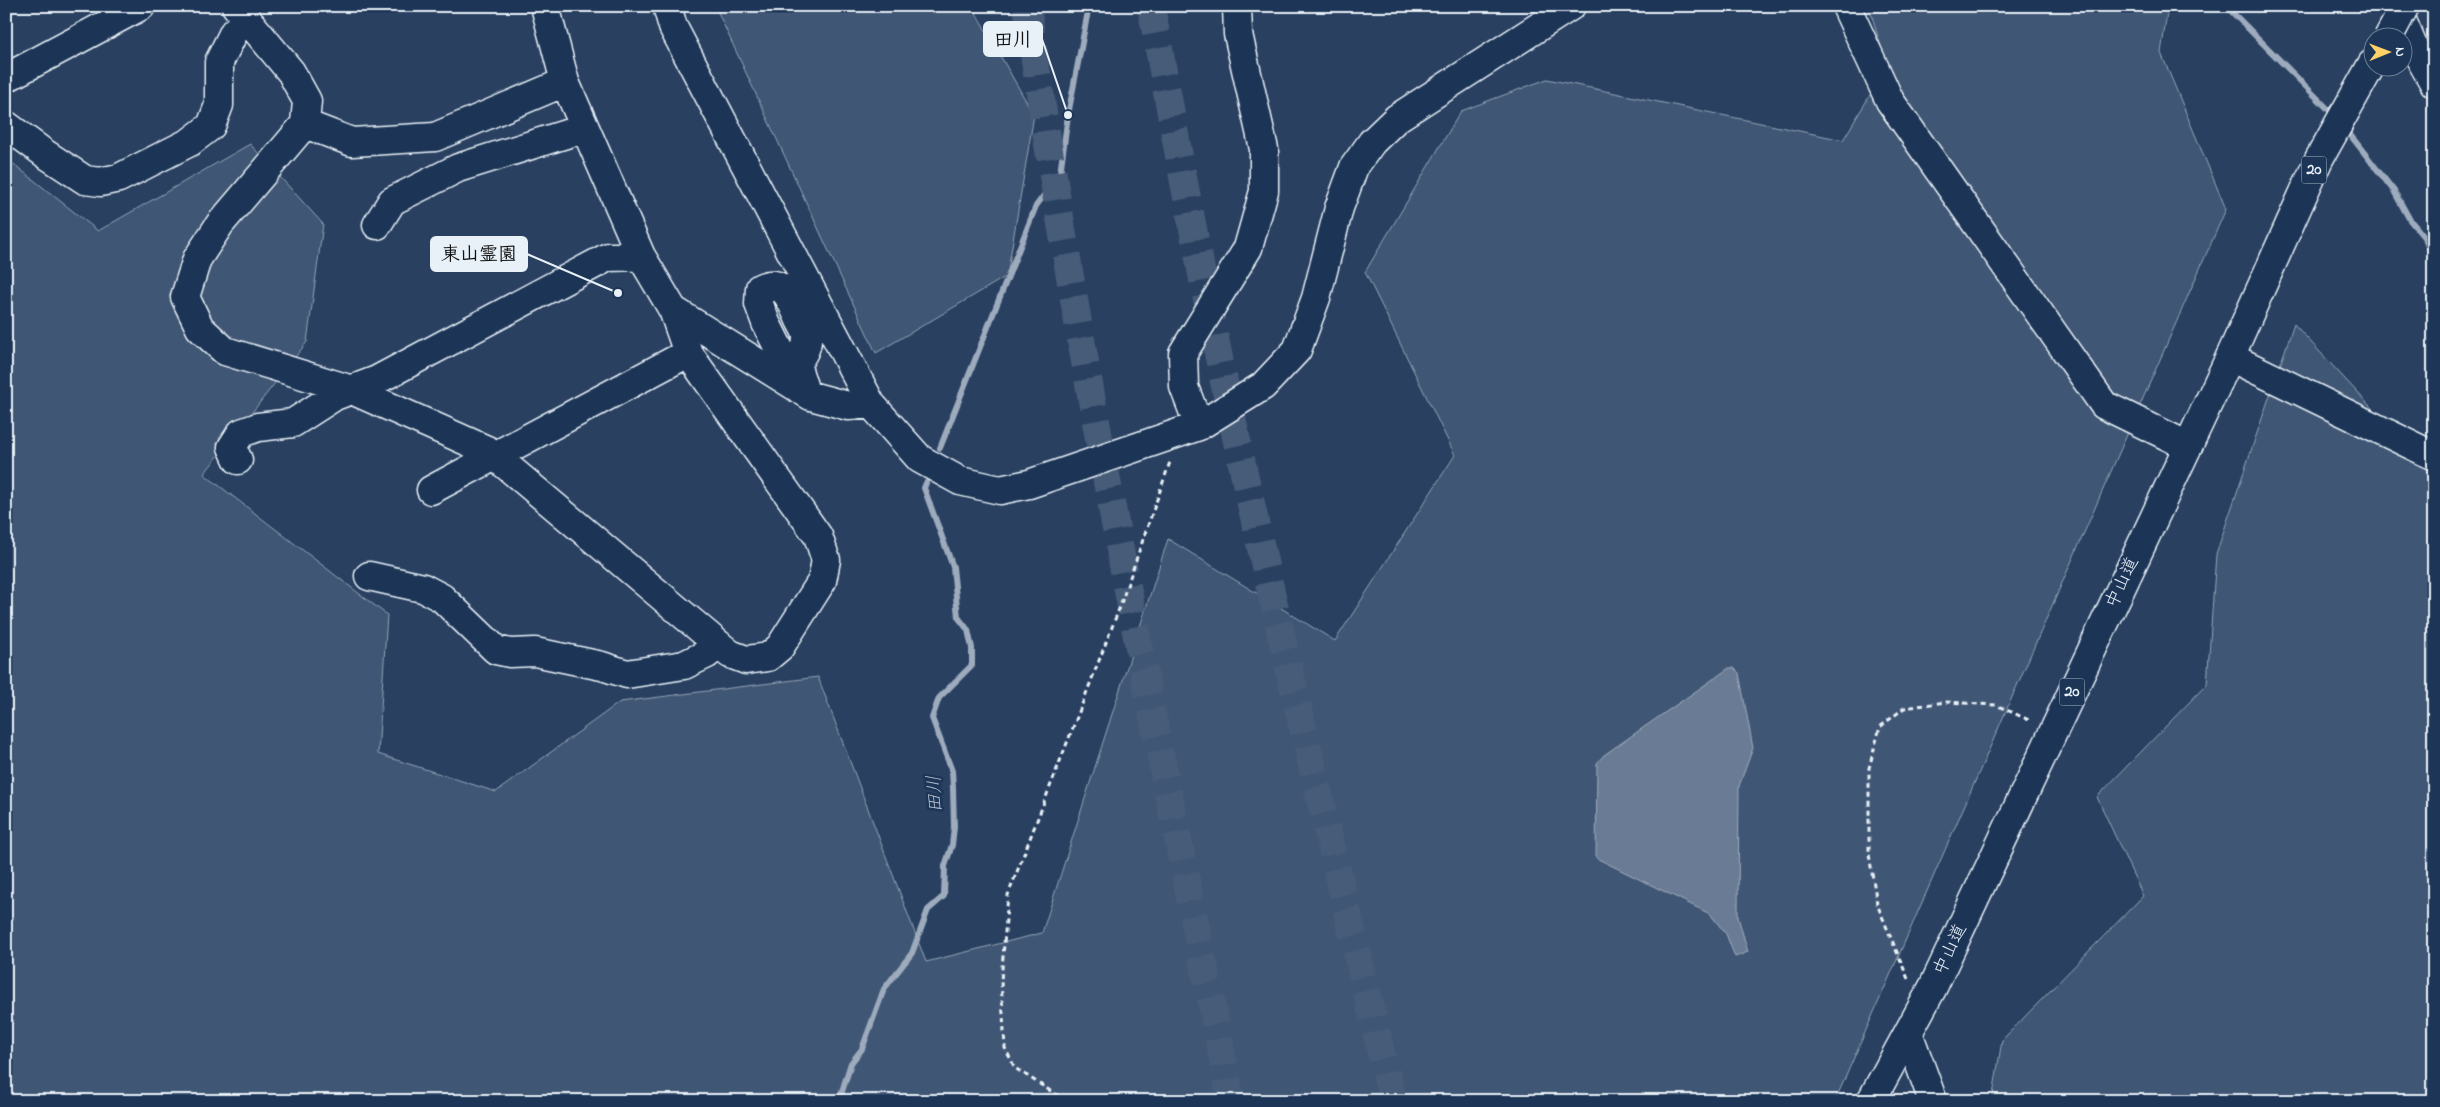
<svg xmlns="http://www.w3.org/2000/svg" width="2440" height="1107" viewBox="0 0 2440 1107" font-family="'Indie Flower','Klee One',sans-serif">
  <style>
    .green { fill: #415774; stroke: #94a4b6 }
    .water { fill: #6b7c95; stroke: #9dabbd }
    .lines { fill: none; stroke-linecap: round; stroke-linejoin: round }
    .stream { stroke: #9dabbd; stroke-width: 6 }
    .highway-tunnel { stroke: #465b78; stroke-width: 28; stroke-dasharray: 28 14; stroke-linecap: butt }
    .minor-casing { stroke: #e8f1f8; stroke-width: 31 }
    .highway-casing { stroke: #e8f1f8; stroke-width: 31 }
    .path { stroke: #e8f1f8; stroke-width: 3; stroke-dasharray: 5 4; stroke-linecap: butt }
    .minor { stroke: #1d3557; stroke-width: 28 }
    .highway { stroke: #1d3557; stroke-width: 28 }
    .highway-bridge-casing { stroke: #e8f1f8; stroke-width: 31; stroke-linecap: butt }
    .highway-bridge { stroke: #1d3557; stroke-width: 28 }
    .labels { text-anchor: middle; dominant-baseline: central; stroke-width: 5; stroke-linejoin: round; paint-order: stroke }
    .shield { fill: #1d3557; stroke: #abb9c8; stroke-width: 1 }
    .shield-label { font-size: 16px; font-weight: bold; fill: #e8f1f8 }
    .street-label { font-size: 18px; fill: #e8f1f8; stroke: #1d3557 }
    .water-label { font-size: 19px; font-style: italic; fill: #b6c2d0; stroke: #1d3557 }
    .leader { fill: none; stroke: #e8f1f8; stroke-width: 2 }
    .callout-dot { fill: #e8f1f8; stroke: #1d3557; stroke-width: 2 }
    .callout { fill: #e8f1f8; stroke: #e8f1f8; stroke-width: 2 }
    .callout-label { font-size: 19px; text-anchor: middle; font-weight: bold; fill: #111 }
  </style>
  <rect width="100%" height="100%" fill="#294061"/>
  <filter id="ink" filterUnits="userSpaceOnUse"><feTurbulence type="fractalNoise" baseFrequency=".02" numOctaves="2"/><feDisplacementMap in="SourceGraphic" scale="10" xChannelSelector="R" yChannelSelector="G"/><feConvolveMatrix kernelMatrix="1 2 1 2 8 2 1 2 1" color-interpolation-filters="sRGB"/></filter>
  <g filter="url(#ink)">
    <path class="green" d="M715,6H972L1034,115L1007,276L876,353Z
      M1869,6H2168L2161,53L2226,209L1835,1101H6V158L98,231L250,144L323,224L307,342L204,474L387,615L378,754L496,792L620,702L818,677L926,962L1042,933L1168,539L1335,641L1455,455L1365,272L1461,111L1547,79L1843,140L1887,67Z
      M2294,324L2394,432L2434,461V1101H1992L2002,1040L2143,896L2097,797L2207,684L2216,554Z"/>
    <path class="water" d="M1729,668H1734L1739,673L1753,748L1739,786L1738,917L1748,952L1735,957L1726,934L1710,914L1596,858L1597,763L1604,755Z"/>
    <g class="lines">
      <path class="stream" d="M2226,6L2336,117
        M2344,127L2394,191L2410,220L2424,237L2434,259
        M940,448L1036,206L1060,174L1068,115L1089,6
        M839,1101L851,1063L862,1049L884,989L912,953L928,910L944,896L945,866L952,845L954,827L953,788L952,771L932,718L939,698L972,665V648L968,630L958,617L953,567L924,488L926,483"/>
      <path class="highway-tunnel" d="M1027,6C1062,250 1108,492 1156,733C1181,856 1207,978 1231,1101
        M1151,6C1174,130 1197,254 1223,377C1275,619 1335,860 1393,1101"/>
      <defs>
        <path id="minor" d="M236,6L291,72L307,101L305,124L220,224L197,259L185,297L200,328L225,351L352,390L489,451L730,654L746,660L768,657L780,647L822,581L826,560L818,536L688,353L673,310L641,256L565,82L545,6
          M667,6L673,27L871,404L920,459L960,481L1000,490L1029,484L1199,426L1263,386L1297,350L1316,298L1339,208L1354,167L1372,142L1397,118L1571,6
          M1846,6L1890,101L2104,405L2188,446
          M2396,6L2412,44L2434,83
          M6,78L141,6
          M305,124L352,142L435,137L565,82
          M6,125L44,153L85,180L100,182L119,178L190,142L211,126L219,105V62L234,32L247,19
          M377,225L392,201L458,168L585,128
          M673,310L811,396L848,406L871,404
          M2230,357L2434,456
          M799,389L766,323L759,304L760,288C783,276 791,300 799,318C801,323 806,330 807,336C808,347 802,356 796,364L805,392
          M1199,426L1184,387L1183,353L1248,248L1264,191V149L1238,34L1237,6
          M238,460L232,447L241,433L258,427L293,423L335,396L377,380L608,257L641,256
          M431,490L688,353
          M369,576L423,588L442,598L496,650L510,653L535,652L602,666L627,674L684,665L707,654L717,643
          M1909,1035L1933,1101"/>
        <path id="highway" d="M1871,1101L1933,987L2230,357L2319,159L2372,64"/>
      </defs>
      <use href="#minor" class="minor-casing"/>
      <use href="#highway" class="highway-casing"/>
      <path class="path" d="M1908,979L1877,904L1869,854V768L1880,727L1904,708L1946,702L1996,705L2031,721
        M1066,1101L1015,1068L1005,1048L1001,981L1008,895L1119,609L1170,462"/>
      <use href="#minor" class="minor"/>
      <use href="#highway" class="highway"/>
      <defs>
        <path id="highway-bridge" d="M2388,38L2405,6"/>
      </defs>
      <use href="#highway-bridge" class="highway-bridge-casing"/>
      <use href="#highway-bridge" class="highway-bridge"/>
    </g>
  </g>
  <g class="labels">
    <g class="shield">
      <rect x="2301.5" y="156.5" width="25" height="27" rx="4"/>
      <rect x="2059.5" y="678.5" width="25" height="27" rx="4"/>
    </g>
    <g class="shield-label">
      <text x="2314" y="170">20</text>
      <text x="2072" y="692">20</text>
    </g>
    <g class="street-label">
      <text transform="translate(2123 583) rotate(-65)">中山道</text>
      <text transform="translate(1951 950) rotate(-65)">中山道</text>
    </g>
    <g class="water-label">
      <text transform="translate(936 794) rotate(-93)">田川</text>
    </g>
  </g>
  <path class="leader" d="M1068 115L1042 39M618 293L527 254"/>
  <g class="callout-dot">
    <circle cx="1068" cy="115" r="5"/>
    <circle cx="618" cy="293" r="5"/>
  </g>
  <g class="callout">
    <rect x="984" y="22" width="58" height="34" rx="5"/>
    <rect x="431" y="237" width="96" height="34" rx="5"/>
  </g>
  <g class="callout-label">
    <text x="1013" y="46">田川</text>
    <text x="479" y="260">東山霊園</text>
  </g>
  <rect width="2440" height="1107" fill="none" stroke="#1d3557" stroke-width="25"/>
  <rect x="12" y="12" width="2415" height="1082" fill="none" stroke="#e8f1f8" stroke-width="2" filter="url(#ink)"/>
  <g transform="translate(2388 52) rotate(89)"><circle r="24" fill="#1d3557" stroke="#6e8097"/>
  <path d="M0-4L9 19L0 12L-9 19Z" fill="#ffd166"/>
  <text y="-8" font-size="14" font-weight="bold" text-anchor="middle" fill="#e8f1f8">N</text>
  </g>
</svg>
